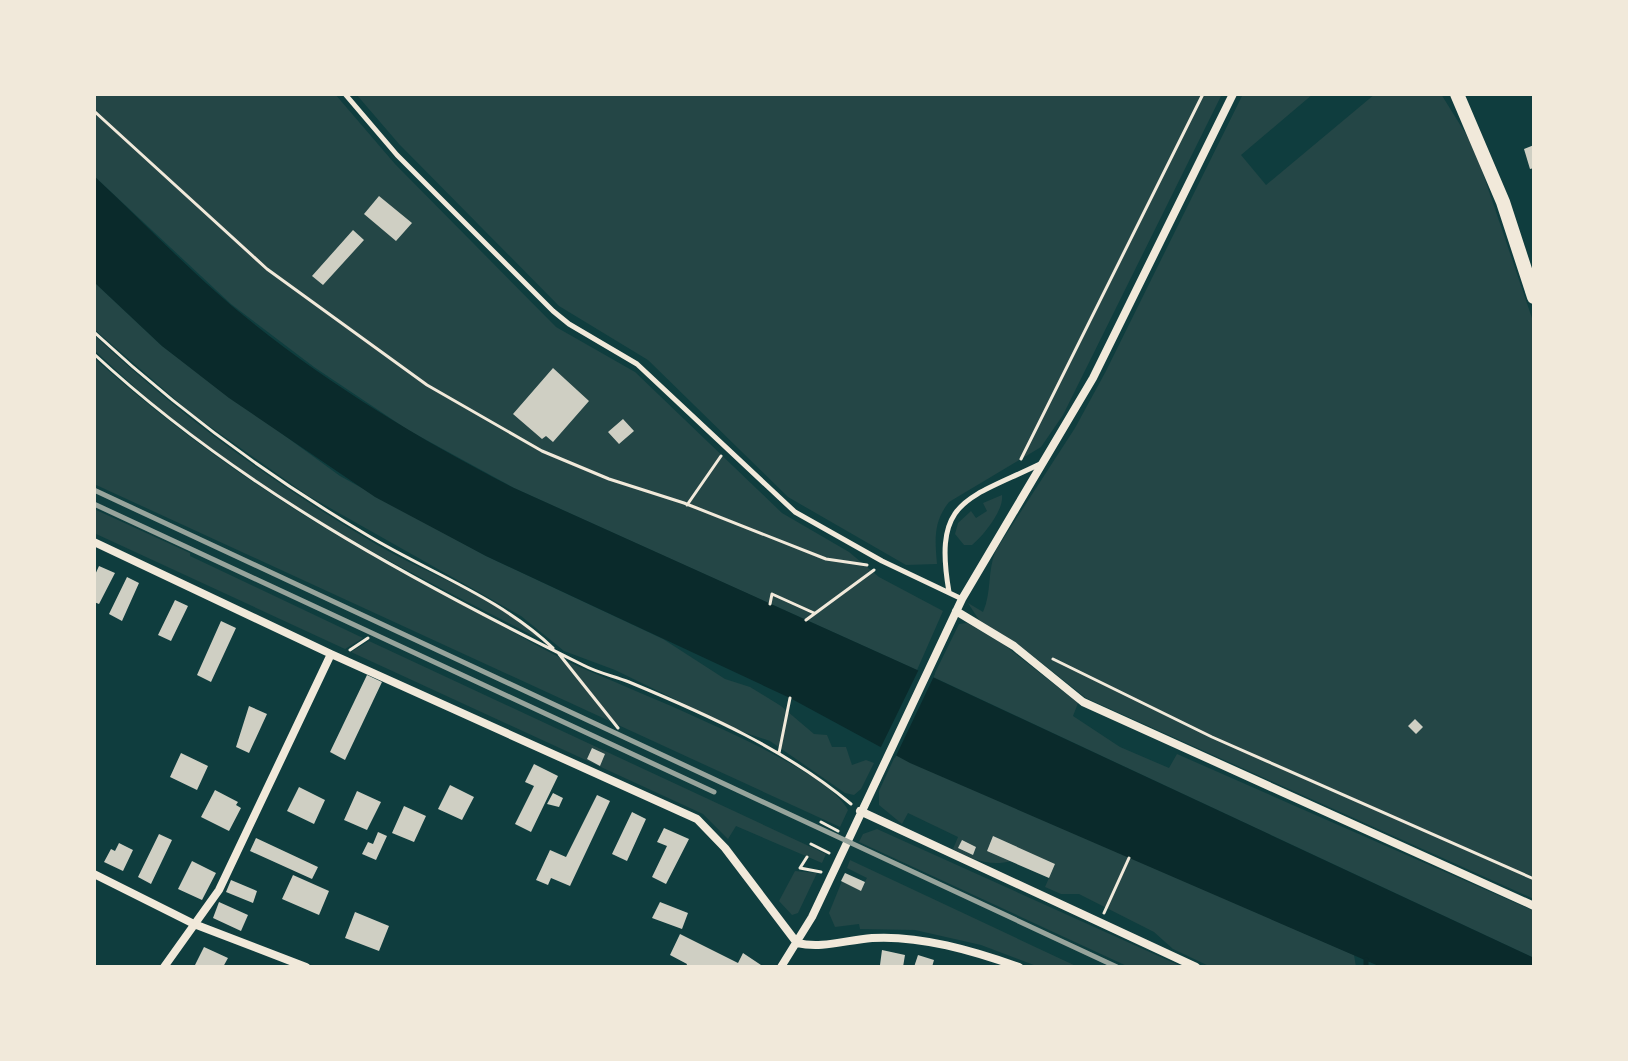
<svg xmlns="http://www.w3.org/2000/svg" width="1628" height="1061" viewBox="0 0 1628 1061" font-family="'DM Sans',sans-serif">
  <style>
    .green { fill: #244646 }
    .water { fill: #0a2a2b }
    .pier { fill: #0f3d3e }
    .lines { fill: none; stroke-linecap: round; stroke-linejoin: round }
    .stream { stroke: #0a2a2b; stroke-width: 5 }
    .building { fill: #cfcfc3 }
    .path { stroke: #f1e9da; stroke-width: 3 }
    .service { stroke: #f1e9da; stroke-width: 5 }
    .minor { stroke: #f1e9da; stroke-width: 8 }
    .tertiary { stroke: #f1e9da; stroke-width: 14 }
    .rail { stroke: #97a49c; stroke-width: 5 }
  </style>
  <rect width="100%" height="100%" fill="#0f3d3e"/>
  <path class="green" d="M94,94H335L395,164L556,327L635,372L782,513L849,552L879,577L943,611L917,670L514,488L408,430L314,367L231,304L94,176Z
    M356,94H1222L1063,415L1041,447L949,502C933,522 935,540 937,564L906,565L788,497L648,360L559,306L399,144Z
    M1243,94H1313L1241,155L1266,185L1375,94H1441L1474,147L1534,324V899L1086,698L1019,645L979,620L968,603L983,612C992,592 987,571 996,550L1075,428L1106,371Z
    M94,282L162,346L340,476L486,556L663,639L725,679L750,687L781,706L814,734L827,735L832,747H846L852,765L866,760L874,763L861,789L854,795L845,793L770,741L740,731L615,670L564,651L521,616L307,495L191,413L94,329Z
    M94,335C180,416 277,486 379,546C433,577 496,597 542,640C418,577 291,514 181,427C151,403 123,376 94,350Z
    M94,358C217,467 331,537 476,612C513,631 550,655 589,671C626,687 663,702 700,719C735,735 831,777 848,810L840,827L94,484Z
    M1002,495C1004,510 984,535 972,545H964L955,534L958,523L971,511L976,518L987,511L983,503Z
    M94,509L190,553V556L363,638L345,649L94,533Z
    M967,623L1003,644L1078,703L1073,716L1120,747L1169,768L1177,754L1534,911V958L933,677L959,624Z
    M369,641L826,854L822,863L736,826L728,839L703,814L351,652Z
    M896,754L1354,955L1356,967H1211L1173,949L1154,932L1079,894H1061L1045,887L1055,864L993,837L1011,861C990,867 971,859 953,849L958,837L908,813L902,824L879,805V791Z
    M877,829L1183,967H1129L859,842L863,834Z
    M850,860L1078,967H1039L981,945L915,930L860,929L859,924L835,927L829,913L842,881L860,890L867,878L847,868Z
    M795,871L817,873L798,913L792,915L779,901Z"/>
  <path class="water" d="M94,176C140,219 184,265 232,306C318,378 415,437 514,488L926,674L1534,958V967H1381L910,763L790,698L486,556L375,497L229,398L162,346L94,282Z"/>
  <path class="pier" d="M920,667L935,674L895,758L880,749Z"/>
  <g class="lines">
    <path class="stream" d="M1366,960V967"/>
  </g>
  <path class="building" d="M1534,145V168L1530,169L1524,149Z
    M379,196L412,223L396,241L364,214Z
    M353,230L364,240L323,285L312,276Z
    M553,368L589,401L553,442L546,436L542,439L513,414Z
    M623,419L634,431L619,444L608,432Z
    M99,566L115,573L99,604L94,602V577Z
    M127,577L139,583L122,621L109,614Z
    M175,600L188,606L171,641L158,635Z
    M221,621L236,628L211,682L197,675Z
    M367,675L382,682L345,760L330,752Z
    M249,706L267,714L249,753L236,747Z
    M1415,719L1423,727L1416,734L1408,726Z
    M592,748L605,754L600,766L587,759Z
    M181,753L208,766L197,790L170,777Z
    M534,764L558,776L531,832L515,824L534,786L525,782Z
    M450,785L474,797L462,820L438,809Z
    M299,787L325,800L314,824L287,811Z
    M215,790L238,802L236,805L241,808L229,831L201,817Z
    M357,791L381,802L367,830L344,820Z
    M553,793L563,798L559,807L547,804Z
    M597,795L610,801L570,886L551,878L548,885L536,880L550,850L566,857Z
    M404,806L426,816L414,842L392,833Z
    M632,812L646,819L627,861L612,854Z
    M664,828L689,839L666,884L652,877L667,846L657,842Z
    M378,832L387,836L376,860L362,854L368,842L373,844Z
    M159,834L172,840L151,884L138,877Z
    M993,836L1055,864L1049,878L987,851Z
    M256,838L318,867L312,879L250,851Z
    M962,840L976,847L973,855L958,848Z
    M119,843L133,850L123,871L104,862L111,849L115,851Z
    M192,861L216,873L202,900L178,889Z
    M845,873L865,882L861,891L841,881Z
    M293,875L329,891L319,915L282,899Z
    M231,880L257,891L253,903L226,892Z
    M219,902L248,915L241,931L213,918Z
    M660,902L688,913L682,929L652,918Z
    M355,912L389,926L379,951L345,938Z
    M680,934L738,963L743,953L764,967H686L687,964L670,955Z
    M204,947L228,958L223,967H194Z
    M882,950L905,955L903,967L880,965Z
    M918,955L934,960L932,967H914Z"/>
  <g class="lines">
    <path class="path" d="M94,111L267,269L427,385L542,451L609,479L684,503L826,559L867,565
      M94,332C178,410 269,477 367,535C430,573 499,597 553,648
      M94,354C238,487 409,579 583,665C598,673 614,676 629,682C706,714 787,750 851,804
      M1021,459L1203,94
      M687,505L721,456
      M770,604L772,594L814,613
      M806,620L874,570
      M350,650L368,638
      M559,654L618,728
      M1053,659L1212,737L1534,879
      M779,753L790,698
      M821,822L838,831
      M811,844L829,853
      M807,857L800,868L821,872
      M1104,913L1129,858"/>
    <path class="service" d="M345,94L397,155L553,311L569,324L637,364L795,512L882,561L962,599
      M949,592C933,499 966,500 1040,464"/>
    <path class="minor" d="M94,542L331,654L697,819L725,848L797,943C822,949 846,940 872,938C920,935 974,951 1019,967
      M956,611L1014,646L1083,702L1534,906
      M860,811L1196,967
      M94,874L194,924L306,967
      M164,967L219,890L331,654
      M781,967L812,917L962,599L1093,378L1233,94"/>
    <path class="tertiary" d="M1457,94L1503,202L1534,297"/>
    <path class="rail" d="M94,490L1117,967
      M94,504L714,792"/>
  </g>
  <rect width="1628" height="1061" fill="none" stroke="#f1e9da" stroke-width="192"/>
</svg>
